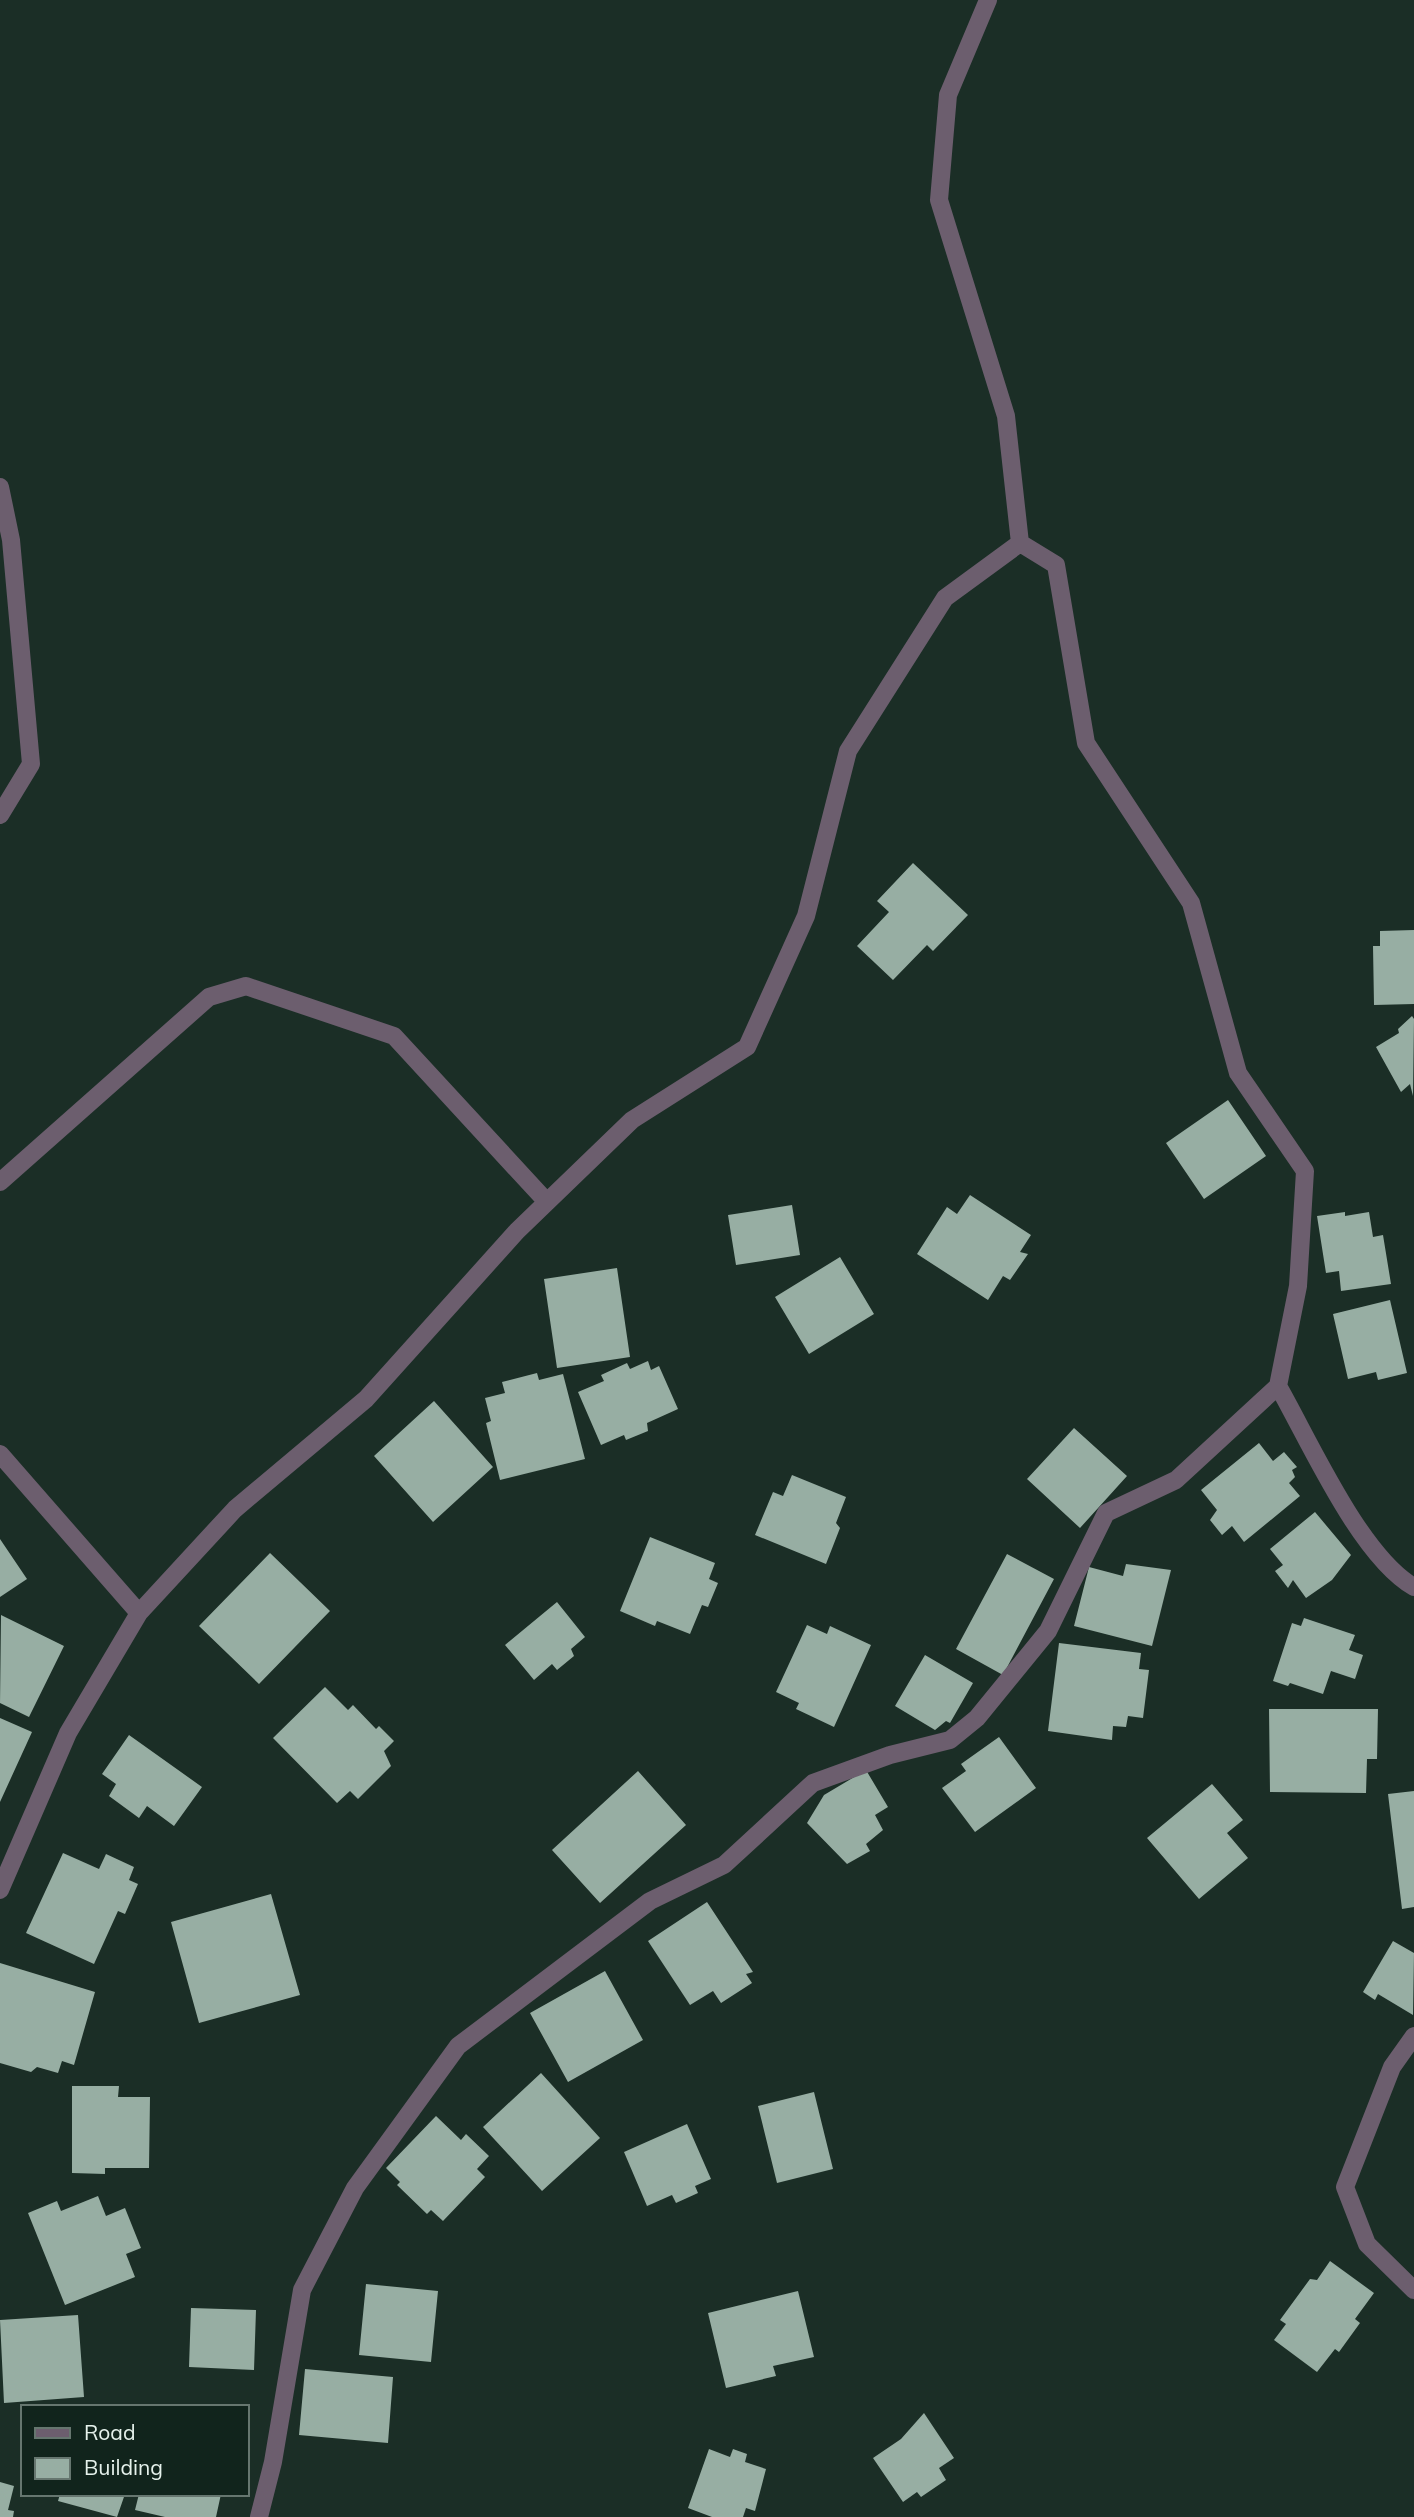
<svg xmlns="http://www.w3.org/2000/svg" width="1414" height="2517" viewBox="0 0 1414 2517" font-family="Mulish,sans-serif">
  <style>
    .building { fill: #97aea3 }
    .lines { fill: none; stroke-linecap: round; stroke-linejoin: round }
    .minor { stroke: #6c5e6e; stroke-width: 18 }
  </style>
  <rect width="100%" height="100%" fill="#1b2e26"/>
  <path class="building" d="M913,863L968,915L933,951L927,945L893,980L857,946L889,912L877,901Z
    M1414,930V1004L1374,1005L1373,946H1380V931Z
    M1412,1016L1414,1019L1413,1096L1410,1084L1401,1092L1376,1047L1399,1033L1398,1029Z
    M1228,1100L1266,1156L1204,1199L1166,1143Z
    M970,1195L1031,1235L1020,1252L1028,1254L1010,1280L1003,1276L988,1300L917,1254L947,1207L957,1214Z
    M792,1205L800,1255L736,1265L728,1215Z
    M1345,1212V1216L1369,1212L1373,1237L1383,1235L1391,1284L1341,1291L1339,1271L1326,1273L1317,1216Z
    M840,1257L874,1314L809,1354L775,1297Z
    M617,1268L630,1357L557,1368L544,1279Z
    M1390,1300L1407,1373L1378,1380L1376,1372L1348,1379L1333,1314Z
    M648,1361L651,1370L659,1366L678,1409L647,1423L648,1431L626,1440L624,1435L601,1445L578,1392L604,1381L601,1375L627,1363L630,1369Z
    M537,1373L539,1380L563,1374L585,1459L500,1480L486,1423L491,1421L485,1398L505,1393L502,1382Z
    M434,1401L493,1467L433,1522L374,1456Z
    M1074,1428L1127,1476L1080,1528L1027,1479Z
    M1259,1443L1273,1461L1284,1452L1297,1467L1292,1470L1295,1477L1289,1483L1300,1496L1244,1542L1232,1526L1222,1535L1210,1520L1217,1510L1201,1490Z
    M792,1475L846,1497L836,1523L840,1528L826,1564L755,1535L773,1492L783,1496Z
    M1315,1512L1351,1555L1332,1580L1306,1598L1293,1580L1288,1588L1275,1571L1283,1565L1270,1549Z
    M650,1537L715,1563L709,1579L718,1583L708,1607L702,1605L690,1634L657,1621L655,1626L620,1611Z
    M0,1539L27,1579L0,1597Z
    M270,1553L330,1611L259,1684L199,1626Z
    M1007,1554L1054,1579L1003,1675L956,1649Z
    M1126,1564L1171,1570L1152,1646L1074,1626L1089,1567L1123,1576Z
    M557,1602L585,1637L571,1649L574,1656L557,1670L552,1664L534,1680L505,1645Z
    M1,1615L64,1646L29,1717L0,1703Z
    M1304,1618L1355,1635L1349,1650L1363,1655L1355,1679L1331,1671L1323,1694L1290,1683L1288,1686L1273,1681L1292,1623L1301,1626Z
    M807,1625L827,1634L830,1626L871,1645L834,1727L796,1709L799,1703L776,1692Z
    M1059,1643L1141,1653L1139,1669L1149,1670L1143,1718L1128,1716L1126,1727L1113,1726L1112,1740L1048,1731Z
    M925,1655L973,1683L950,1723L946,1721L935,1730L895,1706Z
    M325,1687L348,1710L353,1705L376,1729L379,1726L394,1741L384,1751L391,1766L358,1799L350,1791L337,1803L273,1738Z
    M1269,1709H1378L1377,1759H1367L1366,1793L1270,1792Z
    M0,1718L32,1732L0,1802Z
    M129,1735L202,1787L174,1826L147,1806L139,1818L109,1796L116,1784L102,1774Z
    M999,1737L1036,1788L975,1832L942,1788L966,1771L961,1764Z
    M866,1770L888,1807L875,1815L883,1830L866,1844L870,1851L847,1864L807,1823L824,1795Z
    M638,1771L686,1825L600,1903L552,1850Z
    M1212,1784L1243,1820L1227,1833L1248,1858L1199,1899L1147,1838Z
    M1414,1791V1907L1402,1909L1388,1794Z
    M63,1853L99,1869L106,1854L134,1867L129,1880L138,1884L125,1914L118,1911L94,1964L26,1933Z
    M271,1894L300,1995L199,2023L171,1922Z
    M707,1902L753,1972L746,1974L752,1983L721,2003L713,1991L690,2005L648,1941Z
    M1393,1941L1414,1953L1413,2015L1378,1994L1375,2000L1363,1992Z
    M0,1963L95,1992L74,2065L62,2061L58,2073L37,2067L31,2072L0,2063Z
    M605,1971L643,2040L568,2082L530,2013Z
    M541,2073L600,2138L542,2191L483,2127Z
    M72,2086H119L118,2097H150L149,2168H105V2174L72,2173Z
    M814,2092L833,2169L777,2183L758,2106Z
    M436,2116L461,2140L466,2134L489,2156L477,2169L485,2177L443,2221L431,2210L427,2214L397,2185L400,2182L386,2168Z
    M687,2124L711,2179L695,2186L698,2193L676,2203L672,2195L647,2206L624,2152Z
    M98,2196L106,2216L125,2208L141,2248L126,2254L135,2277L65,2305L28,2213L57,2201L61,2211Z
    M1330,2261L1374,2293L1355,2319L1360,2323L1339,2352L1335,2349L1317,2372L1274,2340L1286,2324L1280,2320L1310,2279L1317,2280Z
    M366,2284L438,2291L431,2362L359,2355Z
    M798,2291L814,2357L773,2366L776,2376L726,2388L708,2313Z
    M191,2308L256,2310L254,2370L189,2367Z
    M78,2315L84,2397L4,2403L0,2320Z
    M305,2369L393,2377L388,2443L299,2435Z
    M924,2413L954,2458L939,2468L946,2480L921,2497L917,2492L903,2502L873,2458L901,2439Z
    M709,2449L730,2457L733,2449L747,2454L745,2462L766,2469L755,2511L746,2508L743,2517H712L688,2508Z
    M0,2482L14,2486L8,2510L14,2511L13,2517H0Z
    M60,2494H125L117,2517L58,2501Z
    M139,2494H221L216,2517H165L135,2510Z"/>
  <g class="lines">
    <path class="minor" d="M0,487L11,540L31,764L0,815
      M1020,543L1056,565L1086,743L1191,903L1238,1073L1305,1171L1298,1286L1278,1386C1310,1442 1360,1556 1414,1587
      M0,1182L209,997L246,986L394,1036L547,1202
      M0,1454L139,1613
      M0,1890L68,1733L139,1613L235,1509L366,1399L517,1231L632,1120L747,1047L806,916L848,751L945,598L1020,543L1006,416L939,200L948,95L988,0
      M1414,2036L1392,2067L1345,2187L1367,2244L1414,2290
      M259,2517L273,2462L302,2290L355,2188L458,2046L650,1901L724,1865L813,1783L890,1755L950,1740L977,1718L1048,1631L1106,1513L1176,1480L1278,1386"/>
  </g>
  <rect x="21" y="2405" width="228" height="91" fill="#11241c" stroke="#66766f" stroke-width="2"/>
  <rect x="35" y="2428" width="35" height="10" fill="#6c5e6e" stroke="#66766f" stroke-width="2"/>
  <text x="84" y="2440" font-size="21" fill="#e5f1eb">Road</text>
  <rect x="35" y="2458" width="35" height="21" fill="#97aea3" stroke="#66766f" stroke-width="2"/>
  <text x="84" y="2475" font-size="21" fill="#e5f1eb">Building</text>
</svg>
